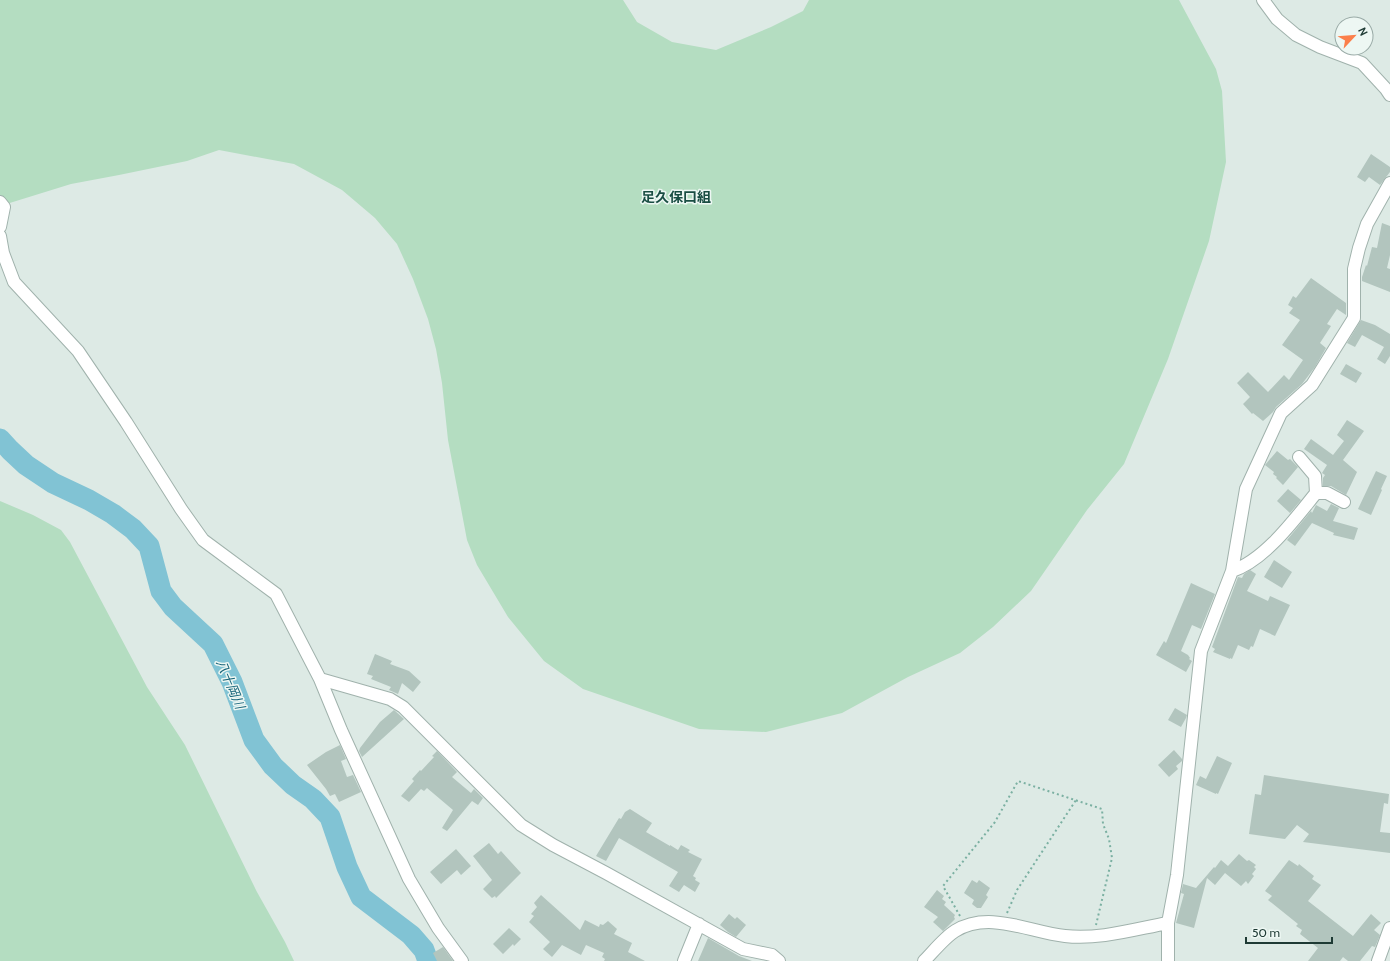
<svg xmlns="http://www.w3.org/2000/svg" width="1390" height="961" viewBox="0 0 1390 961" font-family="Cabin,'Noto Sans JP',sans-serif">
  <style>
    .green { fill: #b4ddc1 }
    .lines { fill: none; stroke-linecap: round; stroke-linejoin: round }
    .river { stroke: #81c3d4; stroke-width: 21 }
    .building { fill: #b2c5be }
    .minor-casing { stroke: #a0b2ac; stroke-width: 14 }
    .path { stroke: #7bb0a2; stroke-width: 2; stroke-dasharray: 2 3; stroke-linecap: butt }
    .minor { stroke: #fff; stroke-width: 12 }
    .labels { text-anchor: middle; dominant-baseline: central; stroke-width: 3; stroke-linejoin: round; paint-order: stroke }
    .water-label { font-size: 13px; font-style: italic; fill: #156379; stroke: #edf7f3 }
    .quarter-label { font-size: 14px; font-weight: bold; fill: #194d43; stroke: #edf7f3 }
  </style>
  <rect width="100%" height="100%" fill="#ddeae5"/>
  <path class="green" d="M0,0H623L637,22L672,42L716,50L771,27L803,11L809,0H1179L1216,69L1222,91L1226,162L1209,241L1168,359L1124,464L1087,510L1031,591L993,627L960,653L908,677L842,713L766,732L699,729L583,689L544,661L508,617L477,565L467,540L448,440L442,383L436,349L428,319L413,279L397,244L375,218L342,190L294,164L219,150L187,161L119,175L71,184L0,206Z
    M0,501L33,515L61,530L70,542L147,687L185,745L257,892L285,942L294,961H0Z"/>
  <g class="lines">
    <path class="river" d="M0,439L10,450L26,465L53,483L89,500L113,514L133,529L149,546L161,591L173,607L213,644L232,682L254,740L273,766L293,785L313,799L330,817L347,867L361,897L411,935L424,950L428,961"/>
  </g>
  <path class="building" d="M1371,154L1390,167V172L1380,185L1369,177L1365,182L1357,177Z
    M1382,223L1390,226V255L1387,268L1390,269V292L1362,281V277L1366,265L1367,266L1372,247L1377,248Z
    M1311,278L1346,303V315L1337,309L1327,324L1331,326L1320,343L1326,348L1315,367L1302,384L1276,407L1273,412L1263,421L1253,413L1252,414L1243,404L1250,397L1237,383L1248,372L1268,392L1284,375L1289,380L1303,360L1282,345L1300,320L1289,313L1293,308L1288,305L1293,296L1296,298Z
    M1361,320L1375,325L1390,334V356L1385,364L1377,359L1384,347L1362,335L1355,347L1347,343Z
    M1346,364L1362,373L1356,383L1340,374Z
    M1347,420L1364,431L1343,460L1357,472L1346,495L1331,486H1323V478L1325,475L1322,473L1327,465L1304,449L1311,439L1333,455L1344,441L1337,435Z
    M1277,451L1288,460L1290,459L1298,467L1283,485L1276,478L1277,477L1273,474L1274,472L1265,465Z
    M1376,471L1387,476L1381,489L1382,490L1371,515L1358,509Z
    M1288,489L1301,500L1290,513L1277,501Z
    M1331,504L1339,508L1333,521L1358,528L1354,540L1333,535L1334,533L1312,523L1295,546L1287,540L1311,511L1312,513L1316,505L1327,511Z
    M1274,560L1292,572L1282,588L1264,577Z
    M1250,570L1256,574L1247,591L1268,601L1270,596L1290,605L1275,636L1260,629L1253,647L1251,646L1249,650L1238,645L1232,659L1230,658V659L1213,652L1215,649L1212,647L1238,577L1242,578L1244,574Z
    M1191,583L1215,594L1201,629L1192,625L1181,651L1188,655L1190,658L1189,659L1192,661L1186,672L1156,655L1164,641L1166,643Z
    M375,654L392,661L390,664L409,671L421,682L413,692L402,683L398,694L389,690L391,687L371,679L373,676L367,674Z
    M1175,708L1187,715L1186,718L1181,727L1168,720Z
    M394,710L404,719L362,757L359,751L360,748L380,722Z
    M340,745L346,759L341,761L347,777L353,775L361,792L339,802L335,794L330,796L326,789L307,765L326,752Z
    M1174,750L1182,759V761L1176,766L1178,769L1169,777L1158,765Z
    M437,751L457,772L452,777L471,793L474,789L483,798L478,805L472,801L447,831L442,828L453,810L427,788L424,791L421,789L409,802L401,796L414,781L412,779L420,770L421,771L434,757L432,756Z
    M1217,756L1232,763L1218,794L1216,793V794L1196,785L1200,776L1206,779Z
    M1264,775L1389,794L1388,804L1384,803L1380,832L1390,833V853L1303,842L1309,834L1297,825L1285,839L1249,834L1255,794L1261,795Z
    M630,809L652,823L646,832L670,846V845L678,850L681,845L690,850L688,852L702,859L693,876L696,878L695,880L700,883L695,892L684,885L679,892L669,886L678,872L619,838L606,861L596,856L619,818L621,819L625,812Z
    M489,843L498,854L501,851L521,873L496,898L495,896L492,898L483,889L492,880L473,856Z
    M456,849L471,866L461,875L457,870L441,884L430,872Z
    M1239,854L1247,861L1249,860L1256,865L1254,867L1256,869L1252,874L1254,876L1248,884L1246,881L1241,886L1225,873L1215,885L1207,878L1194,928L1176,923L1184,894L1181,893L1183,884L1196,888L1214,867L1215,868L1221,860L1228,866Z
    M1289,860L1298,866L1299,864L1314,876L1312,879L1321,885L1308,901L1353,936L1371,914L1381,923L1374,930L1380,935L1375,947L1372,946L1360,961H1348L1343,957L1340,961H1308L1318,948L1300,934L1302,930L1296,926L1298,924L1268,900L1272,896L1265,891Z
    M972,880L977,883L979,880L990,888L986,895L988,897L981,908H977L972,904L974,900L964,893Z
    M937,890L944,896L942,899L946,902L944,905L955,915L954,917L955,919L943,931L933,922L938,917L924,907Z
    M541,895L580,930L585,920L599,927L600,924L603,925L608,921L617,929L614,934L632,943L628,952L645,961H604L605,959L602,957L604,953L586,945L581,955L562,945L552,957L543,949L550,942L529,922L534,916L531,914L537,907L534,903Z
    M729,914L735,919L737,917L746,925L736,937L728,932L720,925Z
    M509,928L521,939L514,946L513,944L503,954L493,944Z
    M708,938L739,956L752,961H698Z
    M443,947L453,961H437L433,953Z"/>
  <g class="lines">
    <defs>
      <path id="minor" d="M1263,0L1277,19L1296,35L1320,47L1362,63L1386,89L1390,95
        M0,202L4,207L0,227
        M0,236L3,253L14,282L78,351L126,422L181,509L203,540L276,594L320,679L341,730L409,879L438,928L462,961
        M1316,493H1327L1344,502
        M1232,571C1265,560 1294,520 1316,493L1315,476L1299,457
        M320,679L390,699L403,707L521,825L553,845L606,873L743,949L772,955L779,961
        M684,961L699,924
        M924,961C932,953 945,937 955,931C989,910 1029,932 1065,936C1099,940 1135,929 1168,923
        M1168,961V923L1177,875L1201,651L1232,571L1246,489L1281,413L1312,385L1354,318V269L1359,248L1367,224L1390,183
        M1378,961L1390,928"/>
    </defs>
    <use href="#minor" class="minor-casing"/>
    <path class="path" d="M1007,913L1017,890L1076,800
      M960,916L943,886L995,822L1018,781L1102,809L1103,824L1109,839L1112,858L1096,925"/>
    <use href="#minor" class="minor"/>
  </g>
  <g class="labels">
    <g class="water-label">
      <text transform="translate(231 684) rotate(67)">八十岡川</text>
    </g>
    <g class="quarter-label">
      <text x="676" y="197">足久保口組</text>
    </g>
  </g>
  <g transform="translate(1354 36) rotate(64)"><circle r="19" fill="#edf7f3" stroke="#9aaba7"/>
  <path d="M0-3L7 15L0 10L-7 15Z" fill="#fb7f4b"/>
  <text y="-6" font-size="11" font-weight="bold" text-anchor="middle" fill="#1e3a34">N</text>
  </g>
  <path d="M1246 937v6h86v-6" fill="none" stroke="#1e3a34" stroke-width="2"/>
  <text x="1252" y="937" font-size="12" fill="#1e3a34" stroke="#edf7f3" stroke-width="3" paint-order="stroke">50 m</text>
</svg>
